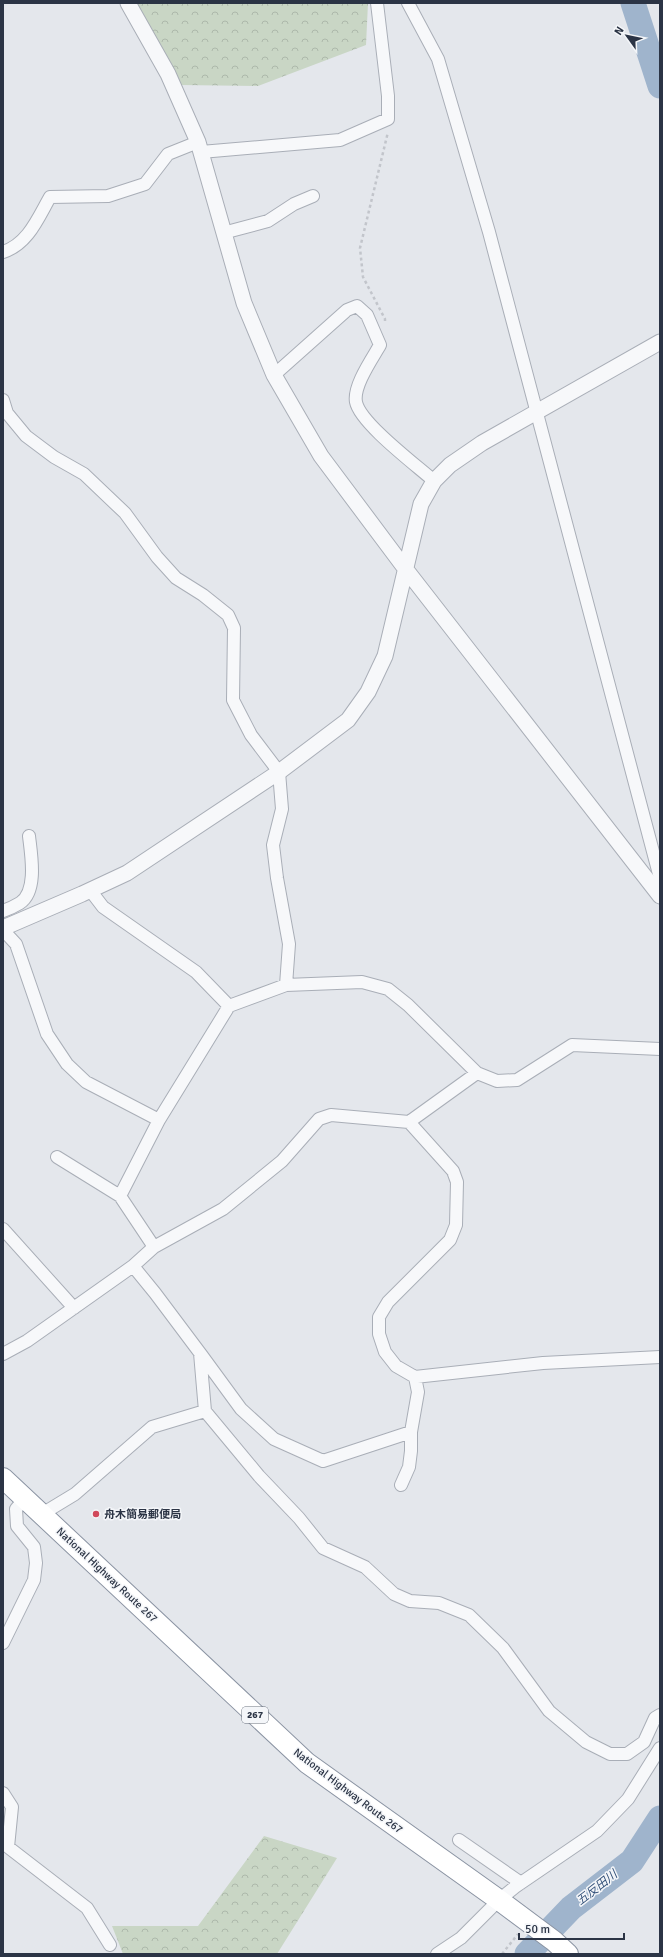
<svg xmlns="http://www.w3.org/2000/svg" width="663" height="1957" viewBox="0 0 663 1957" font-family="Signika,'Noto Sans JP',sans-serif">
  <style>
    .forest { fill: url(#forest-crowns) }
    .lines { fill: none; stroke-linecap: round; stroke-linejoin: round }
    .river { stroke: #9fb4cc; stroke-width: 25 }
    .minor-casing { stroke: #a9aeb7; stroke-width: 14 }
    .tertiary-casing { stroke: #a9aeb7; stroke-width: 17 }
    .trunk-casing { stroke: #8b94a3; stroke-width: 22 }
    .path { stroke: #c2c5cb; stroke-width: 2.5; stroke-dasharray: 3 3; stroke-linecap: butt }
    .minor { stroke: #f7f8fa; stroke-width: 12 }
    .tertiary { stroke: #f7f8fa; stroke-width: 15 }
    .trunk { stroke: #fff; stroke-width: 20 }
    .poi-dot { fill: #d1495b; stroke: #f4f6f9; stroke-width: 1.5 }
    .labels { text-anchor: middle; dominant-baseline: central; stroke-width: 3; stroke-linejoin: round; paint-order: stroke }
    .shield { fill: #f4f6f9; stroke: #676e7b; stroke-width: 1 }
    .shield-label { font-size: 10px; font-weight: bold; fill: #2b3445 }
    .poi-label { font-size: 11px; font-weight: bold; fill: #2b3445; stroke: #f4f6f9; text-anchor: start }
    .street-label { font-size: 11px; fill: #2b3445; stroke: #f4f6f9 }
    .water-label { font-size: 12px; font-style: italic; fill: #34527a; stroke: #f4f6f9 }
  </style>
  <defs>
    <pattern id="forest-crowns" width="20" height="18" patternUnits="userSpaceOnUse"><rect width="20" height="18" fill="#c9d6c5"/><path d="M2 6a3 3 0 1 1 6 0M12 15a3 3 0 1 1 6 0" fill="none" stroke="#adb8ab"/></pattern>
  </defs>
  <rect width="100%" height="100%" fill="#e4e7ec"/>
  <path class="forest" d="M124,3H368L366,45L258,86L180,85Z
    M264,1836L337,1858L277,1954H123L112,1926H198Z"/>
  <g class="lines">
    <path class="river" d="M633,3L660,86
      M527,1954L571,1908L632,1861L660,1818"/>
    <defs>
      <path id="minor" d="M408,3L438,59L489,232L660,878
        M201,152L340,140L388,119V96L377,3
        M223,233L268,221L294,204L313,196
        M3,252C28,244 38,218 50,197L108,196L145,184L168,154L198,142
        M274,375L347,310L357,306L367,315L380,345C372,359 353,386 356,402C360,423 416,465 434,481
        M3,400L7,413L26,436L54,457L84,474L125,513L157,557L176,578L203,595L228,615L234,628L233,700L251,735L279,772L282,809L273,845L277,878L289,944L286,985
        M90,890L103,907L196,972L229,1006
        M3,911C9,909 15,906 20,903C38,891 31,854 29,836
        M3,930L16,944L47,1034L67,1064L86,1082L159,1120
        M409,1122L453,1171L457,1182L456,1225L450,1240L388,1302L379,1317V1334L385,1352L396,1366L415,1377
        M57,1157L120,1196
        M3,1229L74,1308
        M154,1247L223,1209L282,1161L319,1119L331,1115L409,1122L477,1073
        M133,1266L155,1293L200,1353L205,1411
        M200,1353L241,1409L274,1439L323,1461L411,1432
        M3,1354L27,1341L133,1266L154,1247L120,1196L159,1120L229,1006L286,985L362,982L388,989L408,1005L477,1073L497,1081L517,1080L572,1045L660,1049
        M401,1485L409,1467L411,1451V1432L418,1392L415,1377L543,1363L660,1357
        M42,1514L75,1494L152,1427L205,1411L259,1476L299,1518L323,1548L365,1567L394,1594L410,1601L439,1603L469,1615L503,1648L549,1711L586,1742L610,1754H627L644,1742L655,1718L660,1715
        M3,1643L34,1580L36,1563L34,1547L17,1526L16,1509L25,1498
        M3,1793L12,1807L8,1847L87,1908L110,1945
        M459,1840L521,1883
        M437,1954L461,1938L499,1900L515,1887L597,1831L628,1799L660,1748"/>
      <path id="tertiary" d="M128,3L168,74L198,142L244,303L274,375L321,456L404,567L660,896
        M3,928L82,894L127,873L279,772L348,720L368,692L385,656L421,504L434,481L450,465L482,443L660,342"/>
      <path id="trunk" d="M3,1478L307,1763L499,1900L554,1941L568,1954"/>
    </defs>
    <use href="#minor" class="minor-casing"/>
    <use href="#tertiary" class="tertiary-casing"/>
    <use href="#trunk" class="trunk-casing"/>
    <path class="path" d="M385,321V319L363,277L360,248L388,132
      M502,1954L518,1934"/>
    <use href="#minor" class="minor"/>
    <use href="#tertiary" class="tertiary"/>
    <use href="#trunk" class="trunk"/>
  </g>
  <circle class="poi-dot" cx="96" cy="1514" r="4"/>
  <g class="labels">
    <rect class="shield" x="242" y="1707" width="26" height="16" rx="3"/>
    <g class="shield-label">
      <text x="255" y="1715">267</text>
    </g>
    <g class="poi-label">
      <text x="104" y="1514">舟木簡易郵便局</text>
    </g>
    <g class="street-label">
      <text transform="translate(107 1575) rotate(43)">National Highway Route 267</text>
      <text transform="translate(348 1791) rotate(37)">National Highway Route 267</text>
    </g>
    <g class="water-label">
      <text transform="translate(597 1888) rotate(-38)">五反田川</text>
    </g>
  </g>
  <rect width="663" height="1957" fill="none" stroke="#2b3445" stroke-width="8"/>
  <g transform="translate(627 36) rotate(303)" stroke="#f4f6f9" stroke-width="3" paint-order="stroke">
  <path d="M0-3L7 15L0 10L-7 15Z" fill="#2b3445"/>
  <text y="-6" font-size="11" font-weight="bold" text-anchor="middle" fill="#2b3445">N</text>
  </g>
  <path d="M519 1933v6h105v-6" fill="none" stroke="#2b3445" stroke-width="2"/>
  <text x="525" y="1933" font-size="12" fill="#2b3445" stroke="#f4f6f9" stroke-width="3" paint-order="stroke">50 m</text>
</svg>
